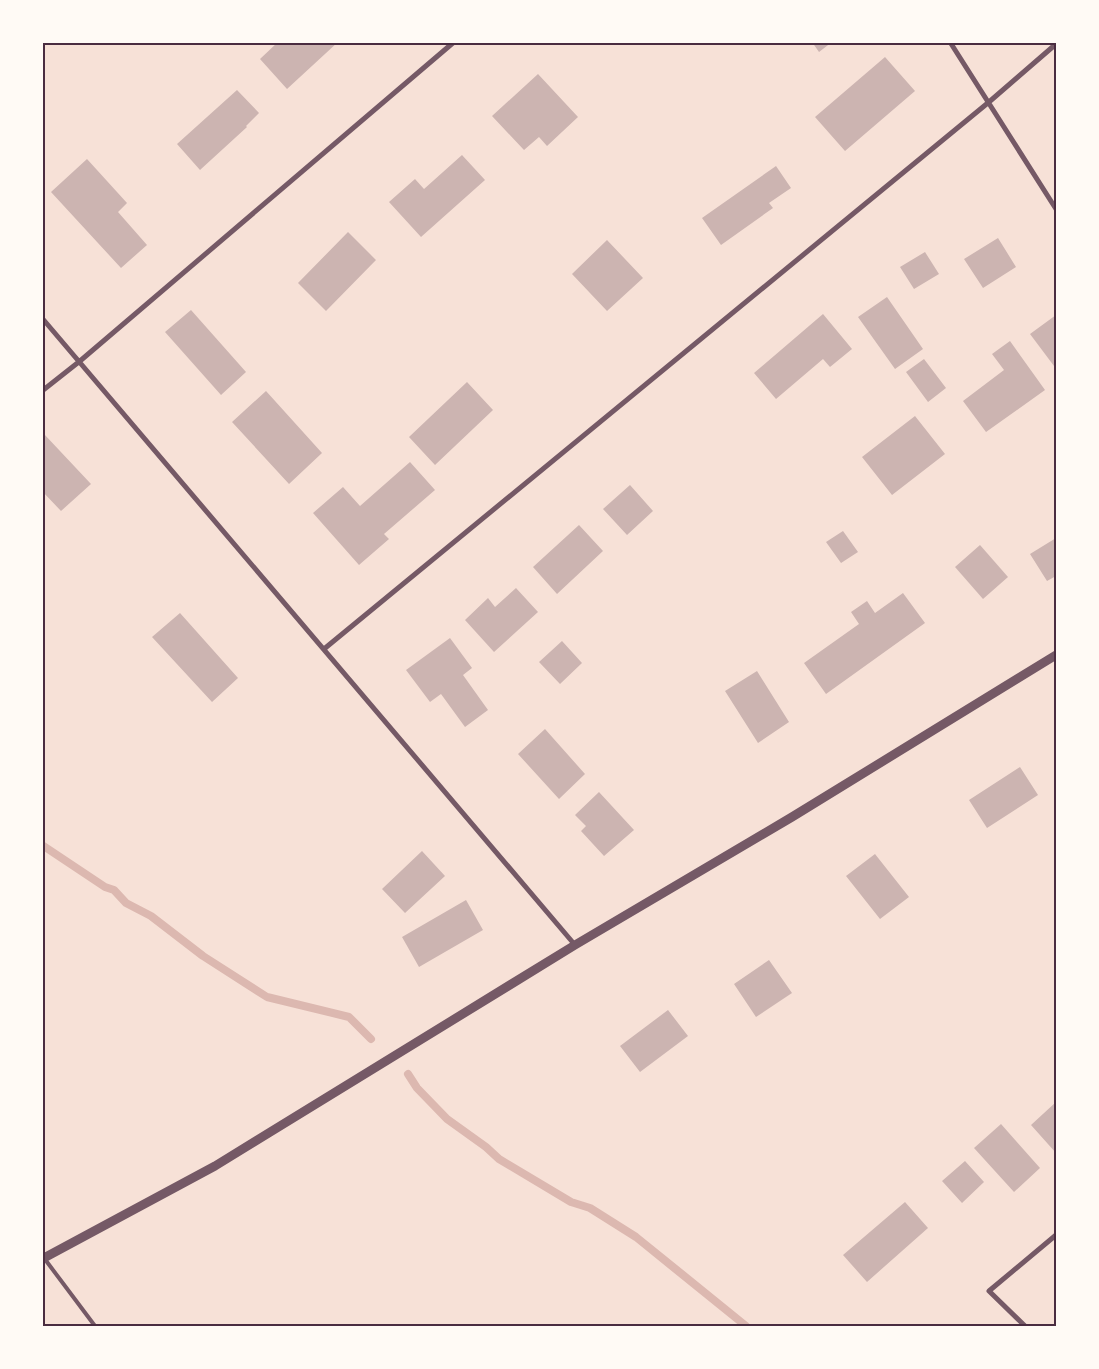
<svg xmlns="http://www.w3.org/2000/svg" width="1099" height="1369" viewBox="0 0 1099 1369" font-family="'Public Sans',sans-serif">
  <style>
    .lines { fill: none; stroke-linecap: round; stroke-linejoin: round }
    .stream { stroke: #dcb8b0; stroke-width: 8 }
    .building { fill: #ccb4b1 }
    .service { stroke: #755966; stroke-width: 4 }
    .minor { stroke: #755966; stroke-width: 5 }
    .tertiary { stroke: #755966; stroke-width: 9 }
    .neatline { fill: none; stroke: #4a2c40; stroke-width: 2 }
  </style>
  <rect width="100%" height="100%" fill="#f7e1d7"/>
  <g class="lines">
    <path class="stream" d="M42,845L105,887L114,890L126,903L151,916L203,956L267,997L349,1017L371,1039
      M408,1074L417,1088L447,1119L486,1147L499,1159L571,1202L590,1208L636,1237L746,1326"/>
  </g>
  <path class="building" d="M278,42H338L287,89L260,59Z
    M812,42H832L819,52Z
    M885,57L915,91L845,151L815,117Z
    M538,74L578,117L547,146L539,137L524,150L492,116Z
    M237,90L259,113L246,126L247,127L200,170L177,144Z
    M462,155L485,180L421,237L389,202L415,179L424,189Z
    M87,159L127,203L118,212L147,245L121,268L51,192Z
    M776,166L791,188L769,203L773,208L721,245L702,218Z
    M348,232L376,260L326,311L298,283Z
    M998,238L1016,267L983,288L964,259Z
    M607,240L643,278L607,311L572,274Z
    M925,252L939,274L914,289L900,267Z
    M887,297L923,349L895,369L858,317Z
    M191,310L246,372L221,395L165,332Z
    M823,314L852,349L830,367L823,359L776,399L754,373Z
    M1056,315V365L1054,366L1030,334Z
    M1010,341L1045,390L986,432L963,401L1004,370L992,354Z
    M924,359L946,388L928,402L906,372Z
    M467,382L493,410L435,465L409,437Z
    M266,391L322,453L289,484L232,422Z
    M915,416L945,454L892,495L862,457Z
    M44,434L91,484L61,511L42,491V435Z
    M410,462L435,490L384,534L389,539L359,565L313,513L343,487L360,506Z
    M630,485L653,511L627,535L603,509Z
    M579,525L603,551L557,594L533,567Z
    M843,531L858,552L841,563L826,542Z
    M1056,538V576L1047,581L1030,554Z
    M980,545L1008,577L983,599L955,567Z
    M516,588L538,612L494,652L465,620L488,598L495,607Z
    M903,593L925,623L826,694L804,663L859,624L851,612L867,601L875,613Z
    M180,613L238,678L212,702L152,637Z
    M450,638L472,668L463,675L488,710L465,727L441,694L430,702L406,670Z
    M562,641L582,663L560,684L539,662Z
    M757,671L789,722L758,743L725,691Z
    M545,729L585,774L559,799L518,754Z
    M1020,767L1038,795L987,828L969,800Z
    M599,792L634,830L604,856L581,831L586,826L575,815Z
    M422,851L445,876L405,913L382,889Z
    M875,854L909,897L880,919L846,876Z
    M466,900L483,930L419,967L402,937Z
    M769,960L792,993L756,1017L734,984Z
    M668,1010L688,1036L640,1072L620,1046Z
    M1056,1102V1153L1031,1125Z
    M1001,1124L1040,1168L1014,1192L974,1148Z
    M965,1161L984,1182L962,1203L942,1181Z
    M905,1202L928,1228L867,1282L843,1255Z"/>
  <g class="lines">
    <path class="service" d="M44,1258L95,1326"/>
    <path class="minor" d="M950,42L1056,209
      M42,318L575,945
      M42,391L80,361L454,42
      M324,649L989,102L1056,44
      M1025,1326L989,1291L1056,1235"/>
    <path class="tertiary" d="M42,1259L215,1166L575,945L792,817L1056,655"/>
  </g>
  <rect width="1099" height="1369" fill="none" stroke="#fffaf5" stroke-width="88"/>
  <rect x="44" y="44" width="1011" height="1281" class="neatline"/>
</svg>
